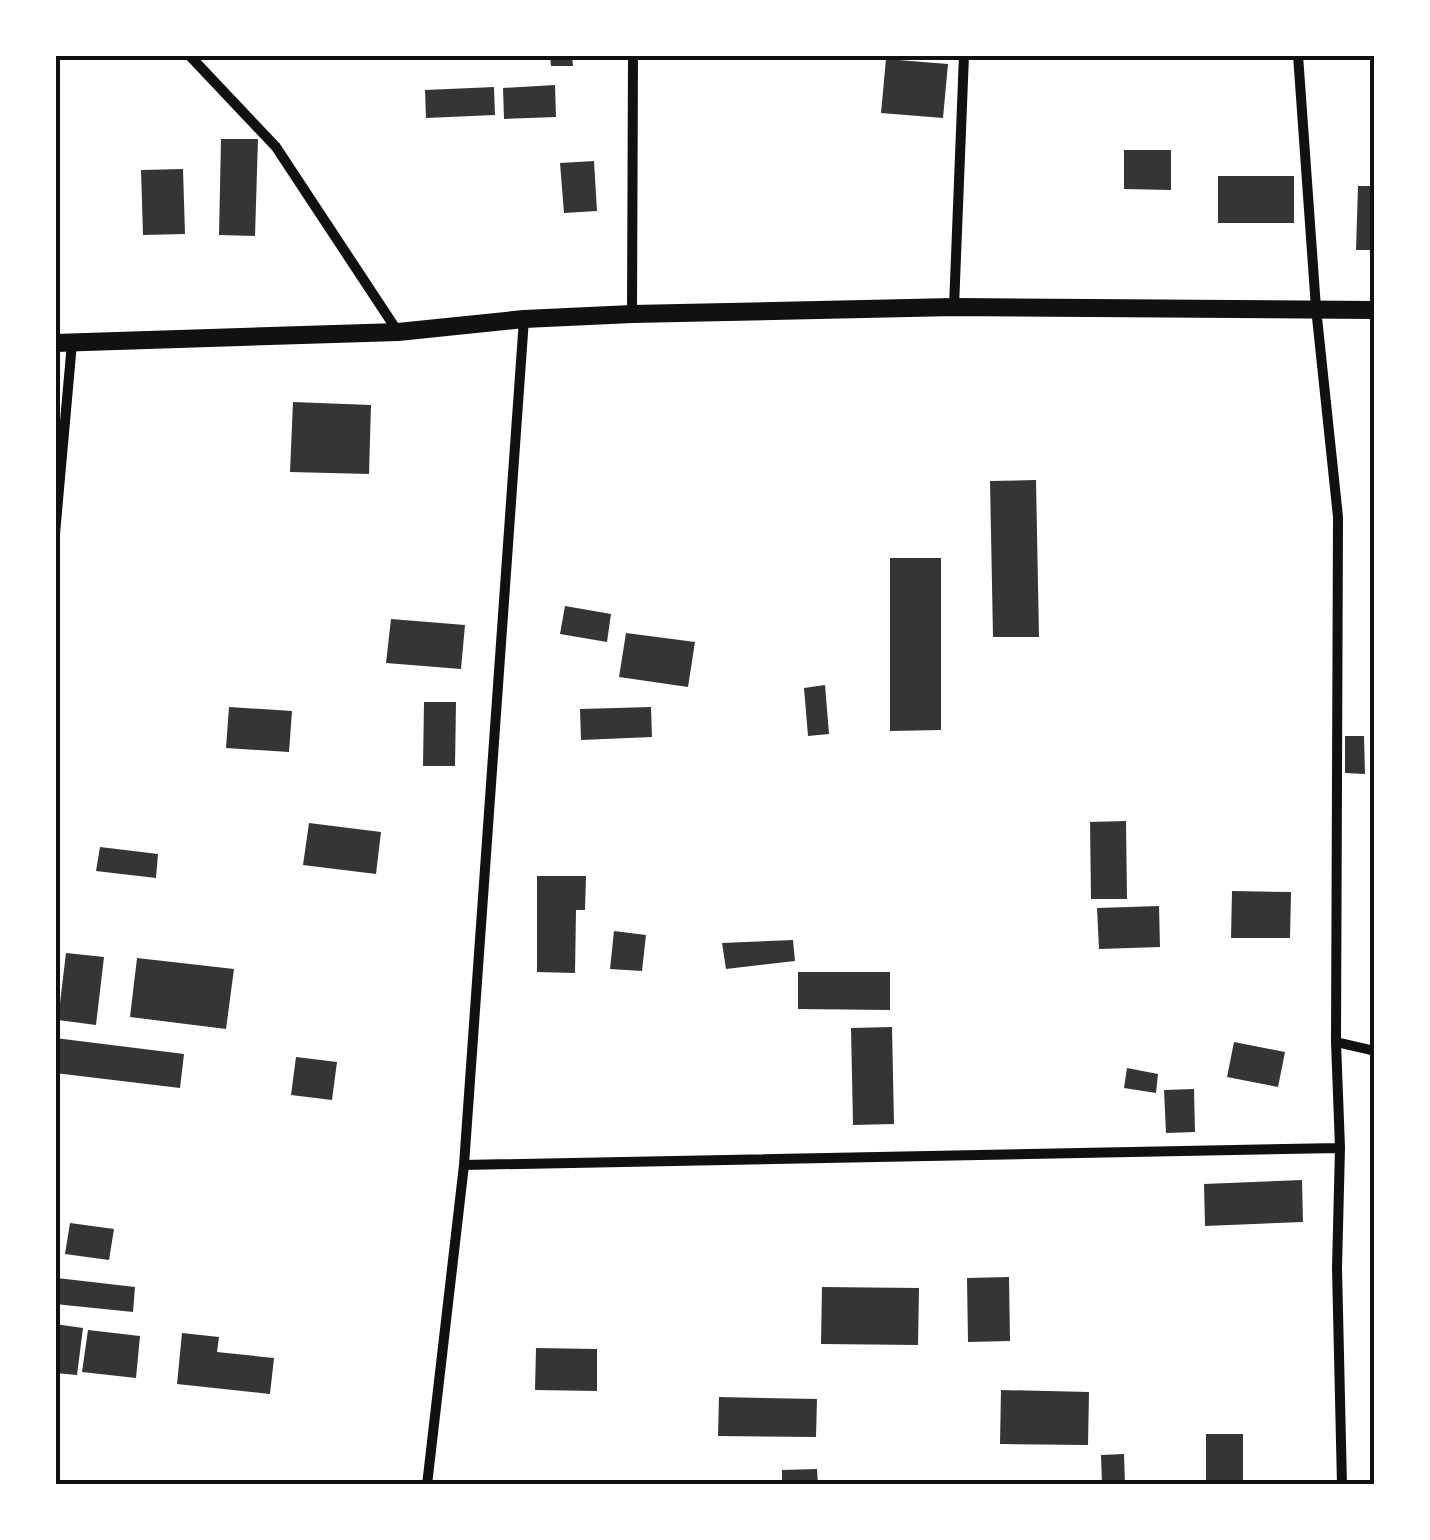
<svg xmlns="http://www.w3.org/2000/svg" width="1430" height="1540" viewBox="0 0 1430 1540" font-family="'Zilla Slab',serif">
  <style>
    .building { fill: #353535 }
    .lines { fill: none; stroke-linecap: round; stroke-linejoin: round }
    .minor { stroke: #111; stroke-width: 10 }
    .tertiary { stroke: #111; stroke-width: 18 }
    .neatline { fill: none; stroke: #111; stroke-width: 4 }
  </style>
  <rect width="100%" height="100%" fill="#fff"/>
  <path class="building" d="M550,55H572L573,66H551Z
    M886,59L948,64L943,118L881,113Z
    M555,85L556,117L504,119L503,88Z
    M494,87L495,115L426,118L425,90Z
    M221,139H258L255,236L219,235Z
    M1124,150H1171V190L1124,189Z
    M594,161L597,211L564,213L560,163Z
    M183,169L185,234L143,235L141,170Z
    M1218,176H1294V223H1218Z
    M1358,186H1375V250H1356Z
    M293,402L371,405L369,474L290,472Z
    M1036,480L1039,637H993L990,481Z
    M890,558H941V730L890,731Z
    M565,606L611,614L607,642L560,634Z
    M391,619L465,625L461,669L386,663Z
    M626,633L695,642L688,687L619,677Z
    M825,685L829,734L808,736L804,688Z
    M424,702H456L455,766H423Z
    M229,707L292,711L289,752L226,748Z
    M651,707L652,737L581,740L580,709Z
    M1345,736H1364L1365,774L1345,773Z
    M1126,821L1127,899H1091L1090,822Z
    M309,823L381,832L376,874L303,865Z
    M100,847L158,854L156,878L96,871Z
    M537,876H586L585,910H576L575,973L537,972Z
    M1232,891L1291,892L1290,938H1231Z
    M1159,906L1160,947L1099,949L1097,908Z
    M614,931L646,935L642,971L610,969Z
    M793,940L795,961L726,969L722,943Z
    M66,953L104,957L96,1025L58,1020Z
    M137,958L234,969L226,1029L130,1017Z
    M798,972H890V1010L798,1009Z
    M892,1027L894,1124L853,1125L851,1028Z
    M55,1038L184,1054L180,1088L55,1073Z
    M1234,1042L1285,1052L1278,1087L1227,1077Z
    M296,1057L337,1062L332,1100L291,1095Z
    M1127,1068L1158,1074L1156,1093L1124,1088Z
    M1194,1089L1195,1132L1166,1133L1164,1090Z
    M1302,1180L1303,1222L1205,1226L1204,1184Z
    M70,1223L114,1229L109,1260L65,1254Z
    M1009,1277L1010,1341L968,1342L967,1278Z
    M57,1278L135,1287L133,1312L55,1304Z
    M822,1287L919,1288L918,1345L821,1344Z
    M55,1324L83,1328L77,1375L55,1373Z
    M88,1330L140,1336L136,1378L82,1372Z
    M182,1333L219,1337L217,1352L274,1358L270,1394L177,1384Z
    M536,1348L597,1349V1391L535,1390Z
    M1001,1390L1089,1392L1088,1445L1000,1444Z
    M719,1397L817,1399L816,1437L718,1436Z
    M1206,1434H1243V1482H1206Z
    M1124,1454L1125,1485H1102L1101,1455Z
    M817,1469L818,1485H782V1470Z"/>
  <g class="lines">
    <path class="minor" d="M189,55L276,147L398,332
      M1298,55L1316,308L1338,517L1336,1042L1340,1148L1337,1268L1342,1485
      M954,307L964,55
      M632,314L633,55
      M55,534L72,343
      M1336,1042L1375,1051
      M464,1165L1340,1148
      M427,1485L464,1165L524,319"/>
    <path class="tertiary" d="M55,343L398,332L524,319L632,314L954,307L1375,310"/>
  </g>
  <rect width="1430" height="1540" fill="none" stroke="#ffffff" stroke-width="115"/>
  <rect x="58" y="58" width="1314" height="1424" class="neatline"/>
</svg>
